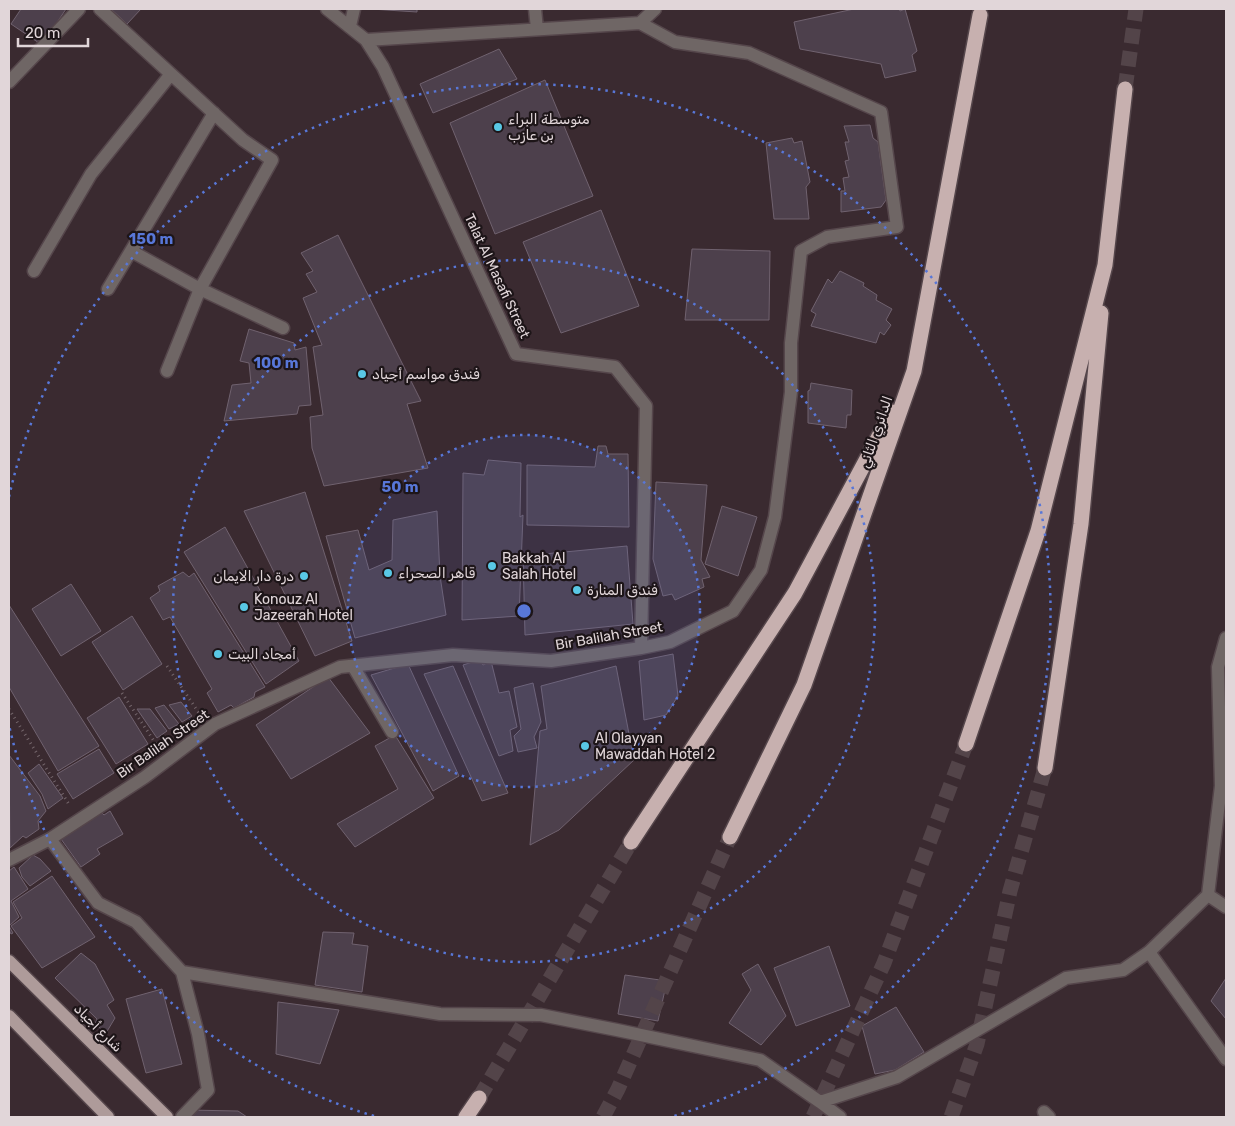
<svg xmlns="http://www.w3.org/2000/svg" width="1235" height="1126" viewBox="0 0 1235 1126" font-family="Rubik,Vazirmatn,sans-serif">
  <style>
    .building { fill: #4d404c; stroke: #70626f }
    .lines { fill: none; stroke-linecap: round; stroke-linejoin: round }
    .highway-tunnel { stroke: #534449; stroke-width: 15; stroke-dasharray: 15 8; stroke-linecap: butt }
    .minor-casing { stroke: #55464b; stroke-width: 15 }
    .major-casing { stroke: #55464b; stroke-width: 15 }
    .highway-casing { stroke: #55464b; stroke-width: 18 }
    .path { stroke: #75676c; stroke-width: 3; stroke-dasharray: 1 4; stroke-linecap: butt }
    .minor { stroke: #6f6665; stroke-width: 12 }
    .major { stroke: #ae9b9a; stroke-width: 12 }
    .highway { stroke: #c7b0af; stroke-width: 15 }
    .ring { fill: none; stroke: #5877d8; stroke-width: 2.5; stroke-dasharray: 2.5 5 }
    .poi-dot { fill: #59c8e5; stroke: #1d1518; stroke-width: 2 }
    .labels { text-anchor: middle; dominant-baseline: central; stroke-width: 4.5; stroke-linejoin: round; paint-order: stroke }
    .poi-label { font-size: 14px; fill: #e1d6d9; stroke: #1d1518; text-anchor: start }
    .street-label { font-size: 14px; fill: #e1d6d9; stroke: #1d1518 }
    .centre { fill: #5877d8; stroke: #1d1518; stroke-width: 2.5 }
    .ring-label { font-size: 15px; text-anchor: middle; font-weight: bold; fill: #5877d8; stroke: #1d1518; stroke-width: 4.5; stroke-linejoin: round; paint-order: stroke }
  </style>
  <rect width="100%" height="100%" fill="#3a2a30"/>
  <path class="building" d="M21,9H66L42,45L11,24Z
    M111,9H141L127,24Z
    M371,9H417V12Z
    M854,9H899L900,11L905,9L917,51L912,55L916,71L885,78L881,64L800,49L794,22Z
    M499,49L517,79L433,113L420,84Z
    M545,80L593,196L495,234L450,123Z
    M870,125L873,138L878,142L886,200L881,207L841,212V191H845L843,178L849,177L845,161L849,160L845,142H849L844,126Z
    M792,138L794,143L802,141L810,182L806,187L809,219H774L766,143Z
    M601,210L639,306L561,333L523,242Z
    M338,235L421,401L407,404L428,468L324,486L312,448L310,417L323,415L313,347L322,345L303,298L317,292L306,274L313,271L301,253Z
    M692,249L770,251L769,320H685Z
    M840,271L864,283L863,286L877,295L876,300L892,309L886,320L891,325L884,335L880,332L876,343L811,326L816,314L811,311L828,279L832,283Z
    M249,329L294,343L295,350L306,347L311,405L299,406L297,414L224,421L232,385L251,383L249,363L240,361Z
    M811,383L852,390L851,415H847L846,428L808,423V391L810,390Z
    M598,446H606L608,454H628L629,527L527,525V465L595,467Z
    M488,460L521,463L520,517L523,515L519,616L462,620L463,473L484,475Z
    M656,482L707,485L701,560L710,577L702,579L704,587L675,600L672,594L663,596L653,559Z
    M305,492L352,641L315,656L244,511Z
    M722,506L757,517L738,576L705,564Z
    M437,511L440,576L446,615L355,638L326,536L358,530L369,570L392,560L393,520Z
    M225,527L299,661L266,684L184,552Z
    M627,546L633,624L525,635L523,556Z
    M183,572L189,577L194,573L265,687L255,692L254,697L234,708L231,705L218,712L207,693L212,689L170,617L163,620L150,598L160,591L158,586Z
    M71,584L101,631L61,656L32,609Z
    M9,605L99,746L58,771L9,687Z
    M132,616L162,664L123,690L92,642Z
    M673,654L678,696L666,715L644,720L639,661Z
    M479,660L483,665L491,661L499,693L509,691L517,727L510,730L513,751L499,756L463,665Z
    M408,664L459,776L433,791L371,675Z
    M453,666L508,793L482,801L424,674Z
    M616,666L634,760L559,830L530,845L540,731L547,729L541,686Z
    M328,677L370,733L291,779L256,725Z
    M533,683L541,722L534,737L537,748L518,752L514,736L521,729L514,688Z
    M119,697L148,744L116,764L87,718Z
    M181,702L192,716L182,722L169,705Z
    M164,705L179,724L169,729L155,708Z
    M137,709H150L167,731L157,738Z
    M395,735L434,798L355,847L337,824L398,789L375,746Z
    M99,749L114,773L73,799L57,774Z
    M9,755L40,796L46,811L38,821L39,829L26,838L23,836L10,848Z
    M39,764L63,798L48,809L42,794L28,773Z
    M110,811L123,834L97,849L100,854L81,867L61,839L65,834L101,812L104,815Z
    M33,855L40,859L51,871L30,886L22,877L19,868Z
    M14,867L28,889L11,901L19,917L9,926L13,933L11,934L9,930V871Z
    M52,876L95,937L42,968L11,926L22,918L13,902Z
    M323,932L354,933L352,944L368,946L362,992L315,985Z
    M829,946L850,1006L796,1026L774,968Z
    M81,953L95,964L114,1000L107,1005L115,1018L106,1033L95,1024L97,1019L55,978Z
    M758,964L786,1016L761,1045L729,1023L751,990L742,974Z
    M625,975L667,981L658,1021L618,1014Z
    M1226,978V1019L1211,1001Z
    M162,989L182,1064L146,1073L126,999Z
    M278,1002L339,1010L320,1064L276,1054Z
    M896,1007L924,1052L895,1070L875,1074L862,1026Z
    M187,1110L238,1111L247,1117H190Z"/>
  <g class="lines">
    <path class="highway-tunnel" d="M1125,89L1136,9
      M479,1098L631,842
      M603,1117L618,1089L730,837
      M813,1117L884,963L966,744
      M951,1117L977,1044L1010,891L1045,768"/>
    <defs>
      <path id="minor" d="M100,9L243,140L272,160L200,289L167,371
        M327,9L366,40L383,67L516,354L615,367L646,406L641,648
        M535,9L537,29
        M350,26L354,9
        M366,40L640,23L655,9
        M9,82L79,9
        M131,251L200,289L283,328
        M34,271L91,174L171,74
        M108,289L214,113
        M353,666L392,732
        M50,839L98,903L136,922L182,972L198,1034L208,1090L182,1117
        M9,860L50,839L145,777L215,724L340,667L453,655L551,661L641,648L670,642L733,611L761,570L775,517L791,392V343L801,251L827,237L897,227L881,112L749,53L675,42L640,23
        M1208,895L1226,907
        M1149,952L1226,1059
        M182,972L440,1014L541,1015L617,1030L760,1060L820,1102L897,1077L1066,978L1123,970L1149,952L1208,895L1221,786L1218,667L1226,638
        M820,1102L840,1117
        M1044,1112L1049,1117"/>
      <path id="major" d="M9,961L167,1117
        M9,1016L108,1117"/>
      <path id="highway" d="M966,744L1038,531L1105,265L1125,89
        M1045,768L1081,524L1101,313
        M730,837L804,685L914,371L980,15
        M631,842L795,593L892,412
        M466,1117L479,1098"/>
    </defs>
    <use href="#minor" class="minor-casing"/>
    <use href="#major" class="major-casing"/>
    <use href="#highway" class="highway-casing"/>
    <path class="path" d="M167,666L199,713
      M122,693L158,747
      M9,709L70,806"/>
    <use href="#minor" class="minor"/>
    <use href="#major" class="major"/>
    <use href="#highway" class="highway"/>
  </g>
  <circle cx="524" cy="611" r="176" fill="#5877d8" fill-opacity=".12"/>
  <g class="ring">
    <circle cx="524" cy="611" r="176"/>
    <circle cx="524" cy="611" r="351"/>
    <path d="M374 1116A527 527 0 0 1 9 725M9 497A527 527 0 1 1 674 1116"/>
  </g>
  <g class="poi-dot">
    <circle cx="498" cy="127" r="5"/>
    <circle cx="362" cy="374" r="5"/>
    <circle cx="492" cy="566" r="5"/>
    <circle cx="388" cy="573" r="5"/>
    <circle cx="304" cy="576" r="5"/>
    <circle cx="577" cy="590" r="5"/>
    <circle cx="244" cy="607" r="5"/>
    <circle cx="218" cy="654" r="5"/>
    <circle cx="585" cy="746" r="5"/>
  </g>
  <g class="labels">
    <g class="poi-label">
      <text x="508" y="119">متوسطة البراء<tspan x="508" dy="16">بن عازب</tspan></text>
      <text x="372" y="374">فندق مواسم أجياد</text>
      <text x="502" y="558">Bakkah Al<tspan x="502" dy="16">Salah Hotel</tspan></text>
      <text x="398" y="573">قاهر الصحراء</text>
      <text x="294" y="576" text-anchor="end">درة دار الايمان</text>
      <text x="587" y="590">فندق المنارة</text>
      <text x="254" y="599">Konouz Al<tspan x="254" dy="16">Jazeerah Hotel</tspan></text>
      <text x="228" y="654">أمجاد البيت</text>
      <text x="595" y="738">Al Olayyan<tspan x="595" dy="16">Mawaddah Hotel 2</tspan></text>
    </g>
    <g class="street-label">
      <text transform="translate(497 276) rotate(65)">Talat Al Masafi Street</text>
      <text transform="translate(876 432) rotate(-71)">الدائري الثاني</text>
      <text transform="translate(609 636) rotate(-10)">Bir Balilah Street</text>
      <text transform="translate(163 744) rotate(-35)">Bir Balilah Street</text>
      <text transform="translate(98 1028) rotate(45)">شارع أجياد</text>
    </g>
  </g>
  <circle cx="524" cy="611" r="8" class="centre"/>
  <g class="ring-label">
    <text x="151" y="244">150 m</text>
    <text x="276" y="368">100 m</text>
    <text x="400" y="492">50 m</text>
  </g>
  <rect width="1235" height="1126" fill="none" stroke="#e1d6d9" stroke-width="20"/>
  <path d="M18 38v8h70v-8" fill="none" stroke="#e1d6d9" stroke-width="2.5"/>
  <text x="25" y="38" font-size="15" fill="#e1d6d9" stroke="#1d1518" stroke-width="4" paint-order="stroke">20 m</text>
</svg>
